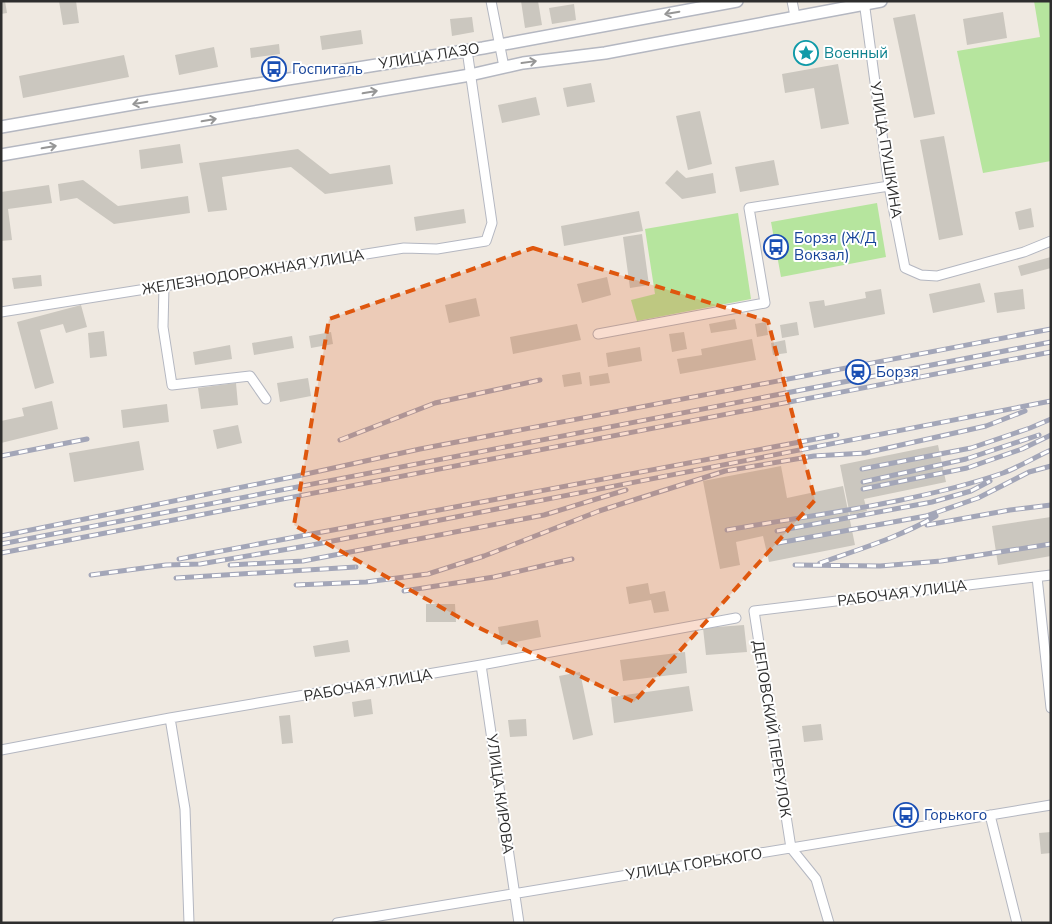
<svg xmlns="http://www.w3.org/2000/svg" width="1052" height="924" viewBox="0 0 1052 924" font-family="'Nunito Sans',sans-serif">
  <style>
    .green { fill: #b6e59e }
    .building { fill: #cbc7bf }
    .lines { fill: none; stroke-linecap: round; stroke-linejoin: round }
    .minor-casing { stroke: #b4b7c1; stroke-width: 11 }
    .tertiary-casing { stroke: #b4b7c1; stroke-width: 14 }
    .minor { stroke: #fff; stroke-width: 9 }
    .tertiary { stroke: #fff; stroke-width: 11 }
    .rail-casing { stroke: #a3a6b8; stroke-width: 5 }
    .rail { stroke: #fff; stroke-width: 3; stroke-dasharray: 9; stroke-linecap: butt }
    .oneway { stroke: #969696 }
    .marked { fill: #df570e; fill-opacity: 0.2; stroke: #df570e; stroke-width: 4; stroke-dasharray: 10 6; stroke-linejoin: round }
    .labels { text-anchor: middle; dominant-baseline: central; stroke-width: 4; stroke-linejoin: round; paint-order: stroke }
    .culture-label { font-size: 15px; fill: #0d838f; stroke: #fff; text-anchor: start }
    .street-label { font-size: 15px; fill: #2e2e2e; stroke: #fff }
    .transit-label { font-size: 15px; fill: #164399; stroke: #fff; text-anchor: start }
  </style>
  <rect width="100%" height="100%" fill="#efe9e1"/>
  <path class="green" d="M1034,1H1051V161L983,173L957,51L1040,37Z
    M877,203L886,257L781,277L771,222Z
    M738,213L751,299L637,321L631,300L655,294L645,229Z"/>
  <path class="building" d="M1,1H5L7,13L1,14Z
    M59,1H76L79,23L63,25Z
    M521,1H538L542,25L525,28Z
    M574,4L576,20L552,24L549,8Z
    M1003,12L1007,38L967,45L963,19Z
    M915,14L935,114L914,118L893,18Z
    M472,17L474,32L452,36L450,19Z
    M361,30L363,44L322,50L320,36Z
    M279,44L280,54L251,58L250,48Z
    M214,47L218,67L179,75L175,55Z
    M124,55L129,77L23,98L19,76Z
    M838,64L849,124L821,129L814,88L785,93L782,74Z
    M591,83L595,102L567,107L563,88Z
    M536,97L540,115L502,123L498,105Z
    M700,111L712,164L688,170L676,116Z
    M944,136L963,235L939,240L920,140Z
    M180,144L183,163L141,169L139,150Z
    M298,149L330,174L390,165L393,184L325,194L291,167L222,177L227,210L208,212L199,163Z
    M774,160L779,185L740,192L735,167Z
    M677,170L686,178L713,173L716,193L682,199L665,183Z
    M83,180L118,206L188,196L190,213L114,224L77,198L60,201L58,184Z
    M49,185L52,203L8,209L12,240L1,241V192Z
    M1031,208L1034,227L1019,230L1015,212Z
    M464,209L466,223L416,231L414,217Z
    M639,211L643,231L564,246L561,226Z
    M642,234L649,285L630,288L623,237Z
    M1051,257V268L1021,276L1018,266Z
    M41,275L42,286L14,289L12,278Z
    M607,277L611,295L582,303L577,284Z
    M980,283L985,302L933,313L929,294Z
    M881,289L885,314L814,328L809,302L824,300L825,306L866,298L865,292Z
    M1023,289L1025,309L997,313L994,293Z
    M476,298L480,316L449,323L445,305Z
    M81,305L87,327L66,333L63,324L40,330L54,383L35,389L17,322Z
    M735,319L737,329L711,333L709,324Z
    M766,322L768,335L757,337L755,324Z
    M797,322L799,335L782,338L780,325Z
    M577,324L581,340L513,354L510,337Z
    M104,331L107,356L90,358L88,333Z
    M331,332L333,344L311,348L309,336Z
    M684,332L687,349L672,352L669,334Z
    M292,336L294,348L254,355L252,343Z
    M752,339L756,360L680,374L677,359L702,355L701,349Z
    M785,340L787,353L773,355L771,343Z
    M230,345L232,359L195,365L193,352Z
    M640,347L642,361L608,367L606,353Z
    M580,372L582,384L564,387L562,375Z
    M608,373L610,383L590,386L589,376Z
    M308,378L311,396L280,402L277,383Z
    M236,383L238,405L201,409L198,388Z
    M52,401L58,429L1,443V421L24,416L22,408Z
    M167,404L169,422L123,428L121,410Z
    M238,425L242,443L217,449L213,430Z
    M139,441L144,470L74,482L69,453Z
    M938,445L946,482L864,499L867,511L850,515L840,465Z
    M781,466L787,498L843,486L855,545L769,562L763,536L736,542L740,565L720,569L703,481Z
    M1051,517V556L998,565L992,526Z
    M648,583L650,594L665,591L669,611L654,613L651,600L629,604L626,587Z
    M426,604H455L456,622H426Z
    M538,620L541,637L501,645L498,627Z
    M744,625L747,652L706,655L703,628Z
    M348,640L350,652L315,657L313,646Z
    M685,652L687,673L623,681L620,660Z
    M580,672L593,735L573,740L559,676Z
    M689,686L693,711L614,723L611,697Z
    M371,699L373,714L354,717L352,702Z
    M290,715L293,743L282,744L279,716Z
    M526,719L527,736L510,737L508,720Z
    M821,724L823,740L804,742L802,726Z
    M1051,832V853L1041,854L1039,833Z"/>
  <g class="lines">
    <defs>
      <path id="minor" d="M491,1L504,67
        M792,1L795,16
        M864,1L889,186L905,268L921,275L937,276L1024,252L1051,241
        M164,286L163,327L172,385L250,376L266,399
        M1,312L404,248L437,249L486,241L492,223L467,50
        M598,334L765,303L749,208L889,186
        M1037,577L1051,708
        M481,665L519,923
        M170,718L185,809L189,923
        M1,750L170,718L481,665L736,618
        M990,815L1017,923
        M337,923L1051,805
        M829,923L816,879L791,848L754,611L1051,575"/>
      <path id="tertiary" d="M1,127L144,102L483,48L737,1
        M1,155L470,75L523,63L605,53L881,1"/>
    </defs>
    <use href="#minor" class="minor-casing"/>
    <use href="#tertiary" class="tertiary-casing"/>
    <use href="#minor" class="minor"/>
    <use href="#tertiary" class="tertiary"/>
    <defs>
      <path id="rail" d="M340,440L435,403L540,380
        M1,456L87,439
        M862,469L971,448L1030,428L1051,419
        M863,482L966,459L1039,435
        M863,489L967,468L1022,449L1051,435
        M927,525L1010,510L1051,505
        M727,530C818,514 915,503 1003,473C1019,467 1035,457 1051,450
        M777,531L932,502L971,491L990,481
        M1,536L297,476L420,449L1051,329
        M778,543L926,516L978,498L1029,472L1051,466
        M1,544L1051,342
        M1,553L1051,352
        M179,559L837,435
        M820,563C860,549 900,537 936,516
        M230,565L303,561L544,515L626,490
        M795,565L880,566L941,561L1051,544
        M91,575L166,565L200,564L312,545L1051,401
        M176,578L356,567
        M296,585L366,582L428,574L484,556L599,511L725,471L814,456L865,453L986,426L1025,411
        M404,591L494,577L572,559"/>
    </defs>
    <use href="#rail" class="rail-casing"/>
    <use href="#rail" class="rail"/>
  </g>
  <defs><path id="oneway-shaft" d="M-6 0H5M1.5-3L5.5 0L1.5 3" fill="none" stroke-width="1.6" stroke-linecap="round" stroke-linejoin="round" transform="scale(1.25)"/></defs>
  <g class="oneway">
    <use href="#oneway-shaft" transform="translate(672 13) rotate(170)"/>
    <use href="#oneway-shaft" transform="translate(529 62) rotate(-8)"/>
    <use href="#oneway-shaft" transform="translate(370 92) rotate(-10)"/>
    <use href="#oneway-shaft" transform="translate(140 103) rotate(170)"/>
    <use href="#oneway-shaft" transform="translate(209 120) rotate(-10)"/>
    <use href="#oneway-shaft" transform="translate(49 147) rotate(-10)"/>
  </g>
  <path class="marked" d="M533,248L768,321L815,500L634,702L471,624L294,525L329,319Z"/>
  <defs>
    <symbol id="sight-ring" viewBox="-11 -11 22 22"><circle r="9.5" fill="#fff" stroke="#0f9aa8" stroke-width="1.5"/><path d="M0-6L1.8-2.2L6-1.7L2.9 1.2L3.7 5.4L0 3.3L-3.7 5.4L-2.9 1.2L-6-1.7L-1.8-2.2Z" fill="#0f9aa8"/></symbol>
    <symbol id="bus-ring" viewBox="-11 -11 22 22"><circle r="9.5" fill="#fff" stroke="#1a4fb4" stroke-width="1.5"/><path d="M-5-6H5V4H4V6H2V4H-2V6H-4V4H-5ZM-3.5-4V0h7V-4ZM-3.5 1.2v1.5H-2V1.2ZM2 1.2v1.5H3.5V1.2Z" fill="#1a4fb4"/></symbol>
    <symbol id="station-ring" viewBox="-11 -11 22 22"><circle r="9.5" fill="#fff" stroke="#1a4fb4" stroke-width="1.5"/><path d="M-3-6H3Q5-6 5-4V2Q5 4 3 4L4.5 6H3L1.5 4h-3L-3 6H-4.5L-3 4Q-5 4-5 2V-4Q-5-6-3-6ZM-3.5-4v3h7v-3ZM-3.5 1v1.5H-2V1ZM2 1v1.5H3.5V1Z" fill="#1a4fb4"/></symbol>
  </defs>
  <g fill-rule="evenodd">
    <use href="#sight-ring" x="792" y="39" width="28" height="28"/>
    <use href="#bus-ring" x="260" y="55" width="28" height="28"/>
    <use href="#bus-ring" x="762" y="233" width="28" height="28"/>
    <use href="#station-ring" x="844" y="358" width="28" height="28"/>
    <use href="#bus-ring" x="892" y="801" width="28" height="28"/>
  </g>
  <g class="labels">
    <g class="culture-label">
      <text x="824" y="53">Военный</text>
    </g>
    <g class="street-label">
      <text transform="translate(429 56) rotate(-9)">УЛИЦА ЛАЗО</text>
      <text transform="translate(886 150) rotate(81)">УЛИЦА ПУШКИНА</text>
      <text transform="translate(253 272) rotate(-9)">ЖЕЛЕЗНОДОРОЖНАЯ УЛИЦА</text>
      <text transform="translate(902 593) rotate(-7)">РАБОЧАЯ УЛИЦА</text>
      <text transform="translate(368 685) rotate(-10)">РАБОЧАЯ УЛИЦА</text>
      <text transform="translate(772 729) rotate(81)">ДЕПОВСКИЙ ПЕРЕУЛОК</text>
      <text transform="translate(500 794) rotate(82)">УЛИЦА КИРОВА</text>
      <text transform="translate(694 864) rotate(-9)">УЛИЦА ГОРЬКОГО</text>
    </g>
    <g class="transit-label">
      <text x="292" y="69">Госпиталь</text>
      <text x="794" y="238">Борзя (Ж/Д<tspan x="794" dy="17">Вокзал)</tspan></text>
      <text x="876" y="372">Борзя</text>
      <text x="924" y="815">Горького</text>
    </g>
  </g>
  <rect width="1052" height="924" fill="none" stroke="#2e2e2e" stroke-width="5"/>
</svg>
